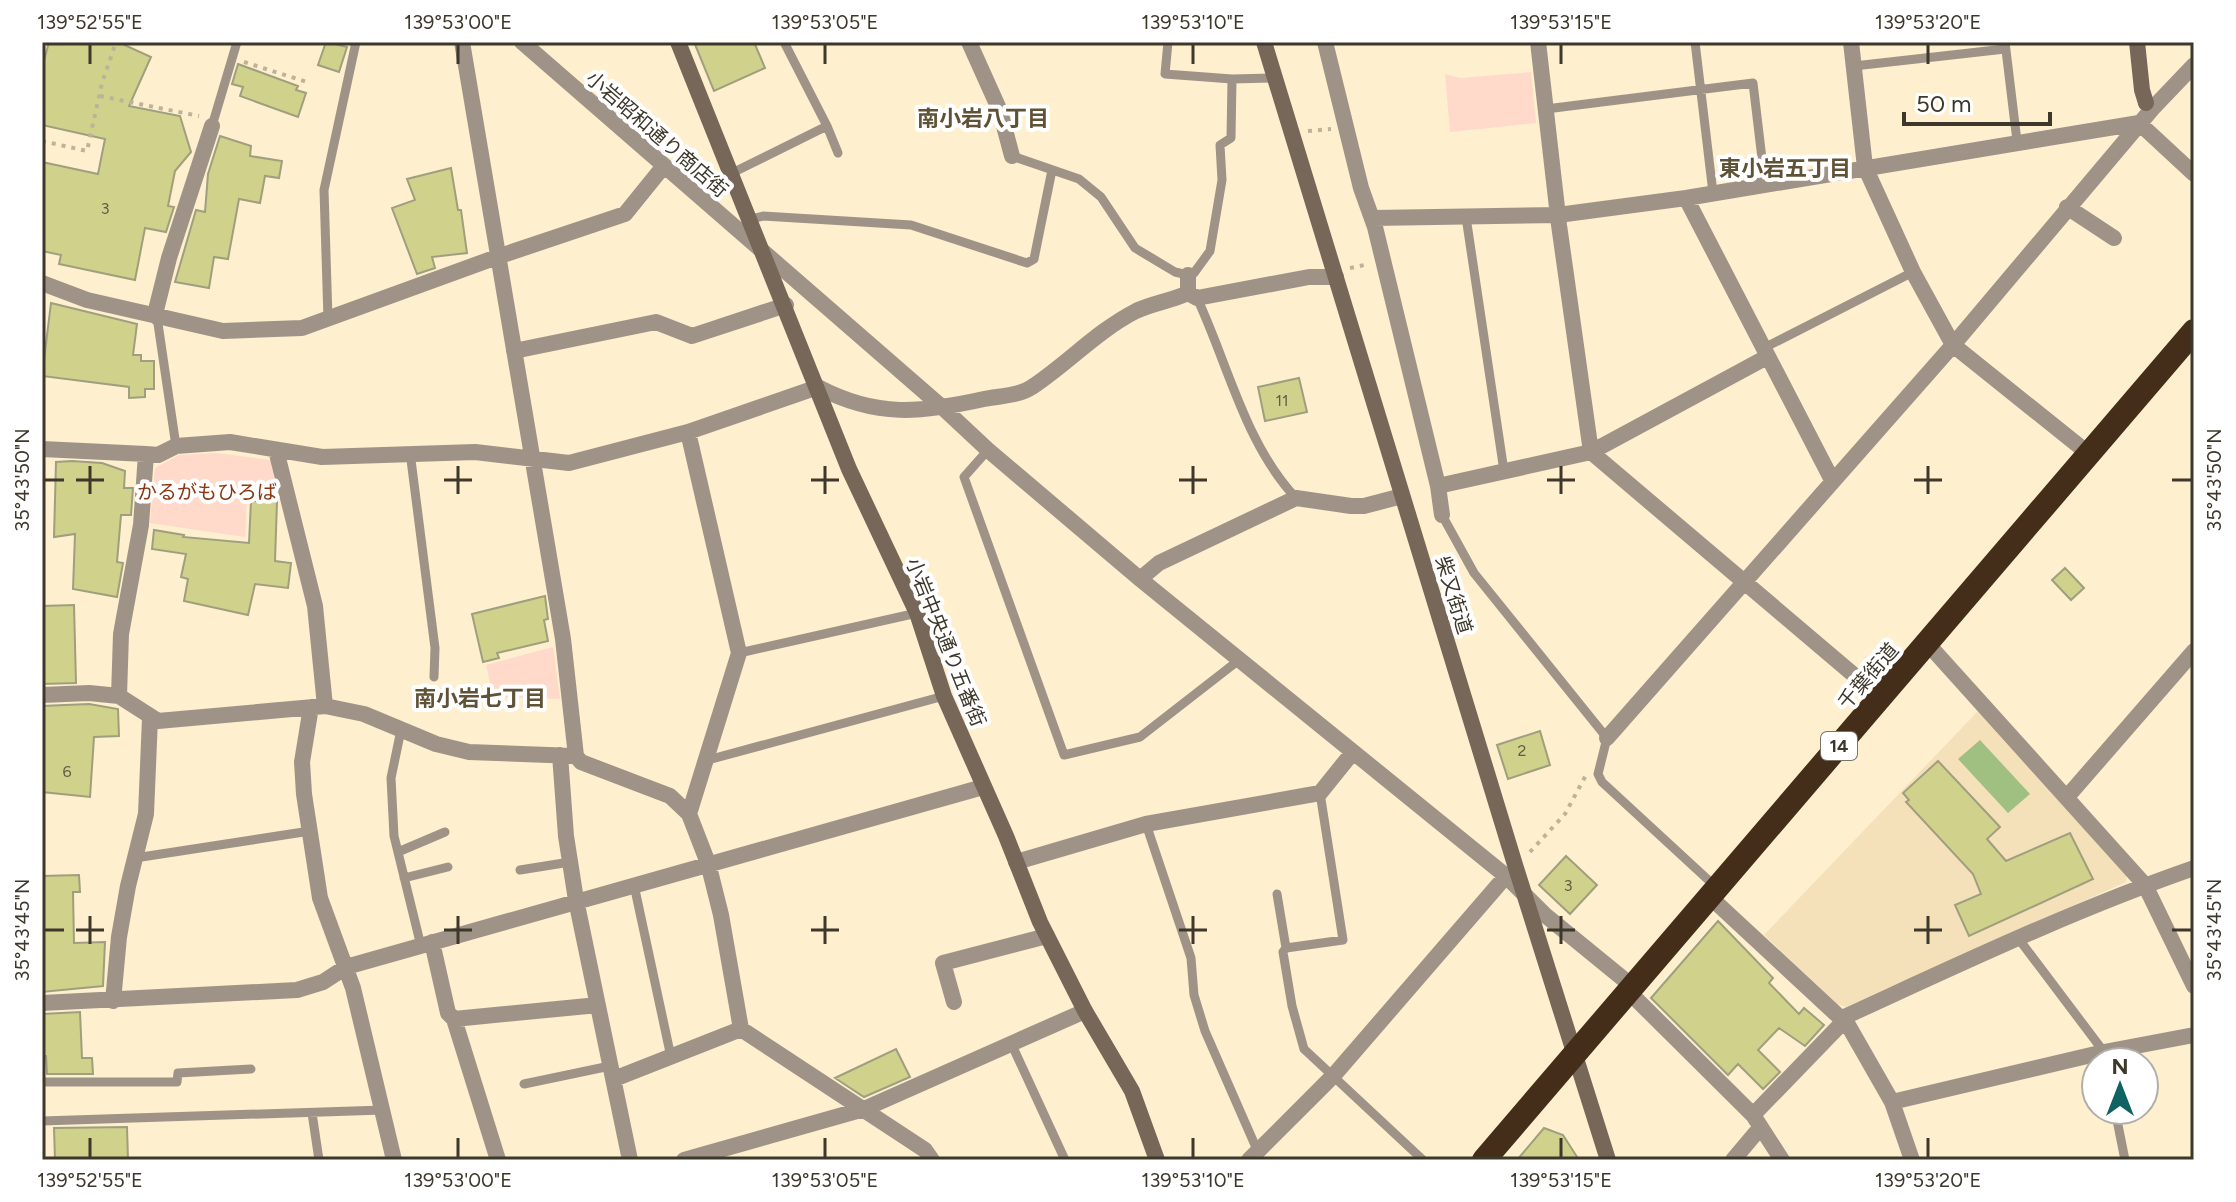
<svg xmlns="http://www.w3.org/2000/svg" width="2236" height="1202" viewBox="0 0 2236 1202" font-family="Figtree,'Noto Sans JP',sans-serif">
  <style>
    .built { fill: #f4e1ba }
    .green { fill: #ffd9ca }
    .water { fill: #a0c082 }
    .building { fill: #d0d18b; stroke: #9f9f7f; stroke-width: 2 }
    .lines { fill: none; stroke-linecap: round; stroke-linejoin: round }
    .path { stroke: #beb398; stroke-width: 4; stroke-dasharray: 4 6; stroke-linecap: butt }
    .lane { stroke: #9f9388; stroke-width: 9 }
    .street { stroke: #9f9388; stroke-width: 16 }
    .secondary { stroke: #776758; stroke-width: 16 }
    .highway { stroke: #442e19; stroke-width: 24 }
    .ticks { fill: none; stroke: #3d382b; stroke-width: 3 }
    .labels { text-anchor: middle; dominant-baseline: central; stroke-width: 8; stroke-linejoin: round; paint-order: stroke }
    .number-label { font-size: 16px; fill: #625e43 }
    .shield { fill: #fff; stroke: #77746b; stroke-width: 2 }
    .shield-label { font-size: 18px; font-weight: bold; fill: #3d382b }
    .street-label { font-size: 20px; fill: #3d382b; stroke: #fff }
    .park-label { font-size: 20px; fill: #883711; stroke: #fff }
    .neighbourhood-label { font-size: 22px; font-weight: bold; fill: #5f5236; stroke: #fff }
    .neatline { fill: none; stroke: #3d382b; stroke-width: 3 }
    .ticks-label { font-size: 20px; text-anchor: middle; fill: #3d382b }
  </style>
  <rect width="100%" height="100%" fill="#feefce"/>
  <path class="built" d="M1978,711L2127,874L2126,882L1846,1007L1837,1004L1764,935Z"/>
  <path class="green" d="M1531,72L1536,123L1450,132L1445,74L1460,78Z
    M216,453L271,460L278,495L247,494L245,537L150,523L155,468L179,455Z
    M553,647L560,699L493,697L486,665Z"/>
  <path class="water" d="M1980,740L2030,794L2008,813L1958,759Z"/>
  <path class="building" d="M49,42H118L151,57L129,106L180,116L191,152L175,171L168,206L174,207L166,232L145,228L135,280L59,264L61,255L42,251V162L98,174L105,139L42,125V68Z
    M326,42L347,47L339,72L318,65Z
    M694,42H754L765,68L714,91Z
    M238,64L298,86L296,90L306,93L298,117L240,96L243,87L232,84Z
    M220,136L251,146L250,156L282,161L279,178L265,176L260,203L239,199L228,259L214,257L209,288L175,282L196,210L205,212L208,174Z
    M451,168L458,210H461L467,253L432,257L435,268L417,274L392,208L415,200L407,179Z
    M51,303L137,324L133,355H141V361H154V389H145V397L129,398V387L42,376Z
    M1299,378L1307,412L1265,421L1258,387Z
    M72,461L102,463L125,471L124,488H133L131,515H121L117,562L123,563L117,597L73,589L75,534L54,537L56,462Z
    M251,501L277,502L275,561L291,563L288,588L255,584L248,615L184,601L188,579L181,577L186,554L152,549L154,530L184,535L183,537L249,543Z
    M2065,568L2084,588L2071,600L2052,580Z
    M545,596L548,619L544,620L548,641L497,653L499,658L483,662L472,614Z
    M74,605L76,683L42,684V606Z
    M89,704L118,709L119,736L94,737L90,797L42,792V706Z
    M1540,731L1550,765L1508,779L1497,745Z
    M1938,761L2000,827L1987,839L2006,861L2070,833L2093,879L1969,936L1955,905L1981,894L1973,874L1906,802L1909,800L1903,793Z
    M1566,856L1597,885L1570,914L1539,885Z
    M79,875L80,892H73L74,943L105,942L103,986L42,992V876Z
    M1718,921L1773,978L1769,983L1799,1014L1804,1008L1824,1025L1805,1046L1779,1028L1758,1050L1780,1072L1763,1089L1738,1064L1728,1075L1651,998Z
    M80,1012L82,1058H92L93,1074H47L46,1056H42V1014Z
    M896,1049L910,1077L864,1097L835,1078Z
    M127,1127L128,1160H55L54,1128Z
    M1544,1128L1563,1135L1579,1160H1517Z"/>
  <g class="lines">
    <path class="path" d="M244,62L307,82
      M100,96L199,116
      M1308,131L1331,129
      M42,141L87,151L102,83L116,42
      M1350,268L1369,264
      M1530,852L1565,814L1586,775"/>
    <path class="lane" d="M1168,42L1165,74L1232,79
      M1695,42L1713,193
      M2005,42L2017,141
      M1854,66L2005,49
      M1546,109L1753,83L1765,184
      M212,126L237,42
      M827,126L838,153
      M1012,156L1079,179L1101,197L1135,248L1175,272L1188,275L1194,273L1210,251L1222,180L1220,145L1231,138L1232,79L1275,78
      M732,173L827,126L784,42
      M1466,217L1504,471
      M751,219L763,216L911,225L1027,263L1034,259L1052,170
      M1197,298C1228,364 1245,444 1296,498
      M157,317L176,446
      M328,319L324,190L356,42
      M1762,349L1913,272
      M988,450L964,477L1064,755L1140,737L1239,660
      M410,452L435,648L434,677
      M1442,515L1474,573L1607,738L1598,774L1602,782L1717,888
      M739,653L917,613
      M401,730L391,778L394,836L421,946
      M704,761L944,696
      M1146,824L1191,958L1194,995L1205,1031L1258,1152
      M398,852L445,832
      M135,858L310,831
      M520,870L570,862
      M404,878L448,867
      M634,885L671,1057
      M1277,894L1286,948L1283,952L1292,1006L1304,1049L1423,1160
      M2018,938L2104,1052L2106,1062
      M1286,948L1343,940L1320,793
      M1011,1043L1065,1160
      M42,1082H177L178,1073L251,1069
      M524,1084L610,1066
      M2115,1110L2125,1160
      M312,1113L319,1160
      M42,1121L383,1110"/>
    <path class="street" d="M462,42L563,639L576,756
      M522,42L943,408L988,450L1140,579L1506,876L1545,915L1632,986
      M969,42L1000,111L1012,156
      M1325,42L1361,188L1375,227L1438,486L1442,515
      M1538,42L1559,225L1591,452L1881,698
      M1851,42L1865,167L1913,272L1953,345L2089,454
      M2152,109L2194,65
      M1686,198L1832,480
      M2067,207L2114,238
      M1373,218L1558,215L1686,198L2139,123L2194,174
      M42,283L87,300L223,331L302,328L497,257L625,214L663,167
      M1188,293L1197,298L1309,277H1336
      M157,317L156,310L169,258L212,126
      M514,351L656,322L692,336L786,305
      M688,432L739,653L689,814
      M42,449L146,454L141,525L121,634L119,696
      M276,450L315,606L325,706
      M146,454L158,455L176,446L230,442L322,457L475,452L569,463L688,432L818,387C877,418 921,413 984,399C999,396 1019,396 1032,387C1067,364 1097,331 1136,311C1153,303 1171,301 1188,293V275
      M1438,486L1591,452L1767,357
      M1140,579L1159,563L1296,498L1351,506H1364L1402,496
      M1927,643L2145,885L2194,986
      M42,695L89,693L119,696L158,721L325,706L364,714L436,744L469,752L576,756L581,762L670,796L689,814L708,863L721,915L741,1029L925,1150L932,1160
      M311,707L302,762L304,794L320,898L353,988L394,1160
      M1607,738L1953,345L2152,109L2146,103
      M560,755L566,836L576,900L630,1160
      M2067,797L2194,651
      M1016,862L1146,824L1320,793L1353,752
      M1709,896L1848,1025L1892,1102L1912,1160
      M432,942L448,1013L454,1019L598,1005
      M1628,991L1753,1115L1782,1160
      M113,1001L119,937L128,886L146,814L150,718
      M954,1002L943,963L1047,936
      M42,1003L297,990L323,982L346,967L983,787
      M1842,1018C1958,965 2073,910 2194,868
      M454,1019L498,1160
      M614,1079L741,1029
      M1892,1102L2104,1052L2194,1035
      M1753,1115L1844,1021
      M684,1160L864,1109L1085,1011
      M1249,1160L1334,1075L1506,876
      M1733,1160L1760,1128"/>
    <path class="secondary" d="M678,42L849,469L917,613L944,696L1006,836L1040,922L1085,1011L1132,1091L1157,1160
      M1264,42L1516,868L1608,1160
      M2137,42L2142,90L2146,103"/>
    <path class="highway" d="M1484,1160L2194,331"/>
  </g>
  <path class="ticks" d="M90,44V64M458,44V64M825,44V64M1193,44V64M1561,44V64M1928,44V64M90,466V494M458,466V494M825,466V494M1193,466V494M1561,466V494M1928,466V494M44,480H64M76,480H104M444,480H472M811,480H839M1179,480H1207M1547,480H1575M1914,480H1942M2172,480H2192M90,916V944M458,916V944M825,916V944M1193,916V944M1561,916V944M1928,916V944M44,930H64M76,930H104M444,930H472M811,930H839M1179,930H1207M1547,930H1575M1914,930H1942M2172,930H2192M90,1138V1158M458,1138V1158M825,1138V1158M1193,1138V1158M1561,1138V1158M1928,1138V1158"/>
  <g class="labels">
    <g class="number-label">
      <text x="105" y="208">3</text>
      <text x="1282" y="400">11</text>
      <text x="1522" y="750">2</text>
      <text x="67" y="771">6</text>
      <text x="1568" y="885">3</text>
    </g>
    <rect class="shield" x="1821" y="732" width="36" height="28" rx="6"/>
    <g class="shield-label">
      <text x="1839" y="746">14</text>
    </g>
    <g class="street-label">
      <text transform="translate(657 134) rotate(41)">小岩昭和通り商店街</text>
      <text transform="translate(1454 595) rotate(73)">柴又街道</text>
      <text transform="translate(946 642) rotate(68)">小岩中央通り五番街</text>
      <text transform="translate(1868 676) rotate(-49)">千葉街道</text>
    </g>
    <g class="park-label">
      <text x="207" y="492">かるがもひろば</text>
    </g>
    <g class="neighbourhood-label">
      <text x="983" y="118">南小岩八丁目</text>
      <text x="1785" y="168">東小岩五丁目</text>
      <text x="480" y="698">南小岩七丁目</text>
    </g>
  </g>
  <rect width="2236" height="1202" fill="none" stroke="#ffffff" stroke-width="88"/>
  <g transform="translate(2120 1086)"><circle r="38" fill="#ffffff" stroke="#b1afaa" stroke-width="2"/>
  <path d="M0-6L14 30L0 20L-14 30Z" fill="#116263"/>
  <text y="-12" font-size="22" font-weight="bold" text-anchor="middle" fill="#3d382b">N</text>
  </g>
  <path d="M1904 112v12h146v-12" fill="none" stroke="#3d382b" stroke-width="4"/>
  <text x="1916" y="112" font-size="24" fill="#3d382b" stroke="#ffffff" stroke-width="6" paint-order="stroke">50 m</text>
  <rect x="44" y="44" width="2148" height="1114" class="neatline"/>
  <g class="ticks-label">
    <text x="90" y="29">139°52'55"E</text>
    <text x="458" y="29">139°53'00"E</text>
    <text x="825" y="29">139°53'05"E</text>
    <text x="1193" y="29">139°53'10"E</text>
    <text x="1561" y="29">139°53'15"E</text>
    <text x="1928" y="29">139°53'20"E</text>
    <text transform="translate(22 480) rotate(-90)" y="7">35°43'50"N</text>
    <text transform="translate(2214 480) rotate(-90)" y="7">35°43'50"N</text>
    <text transform="translate(22 930) rotate(-90)" y="7">35°43'45"N</text>
    <text transform="translate(2214 930) rotate(-90)" y="7">35°43'45"N</text>
    <text x="90" y="1187">139°52'55"E</text>
    <text x="458" y="1187">139°53'00"E</text>
    <text x="825" y="1187">139°53'05"E</text>
    <text x="1193" y="1187">139°53'10"E</text>
    <text x="1561" y="1187">139°53'15"E</text>
    <text x="1928" y="1187">139°53'20"E</text>
  </g>
</svg>
